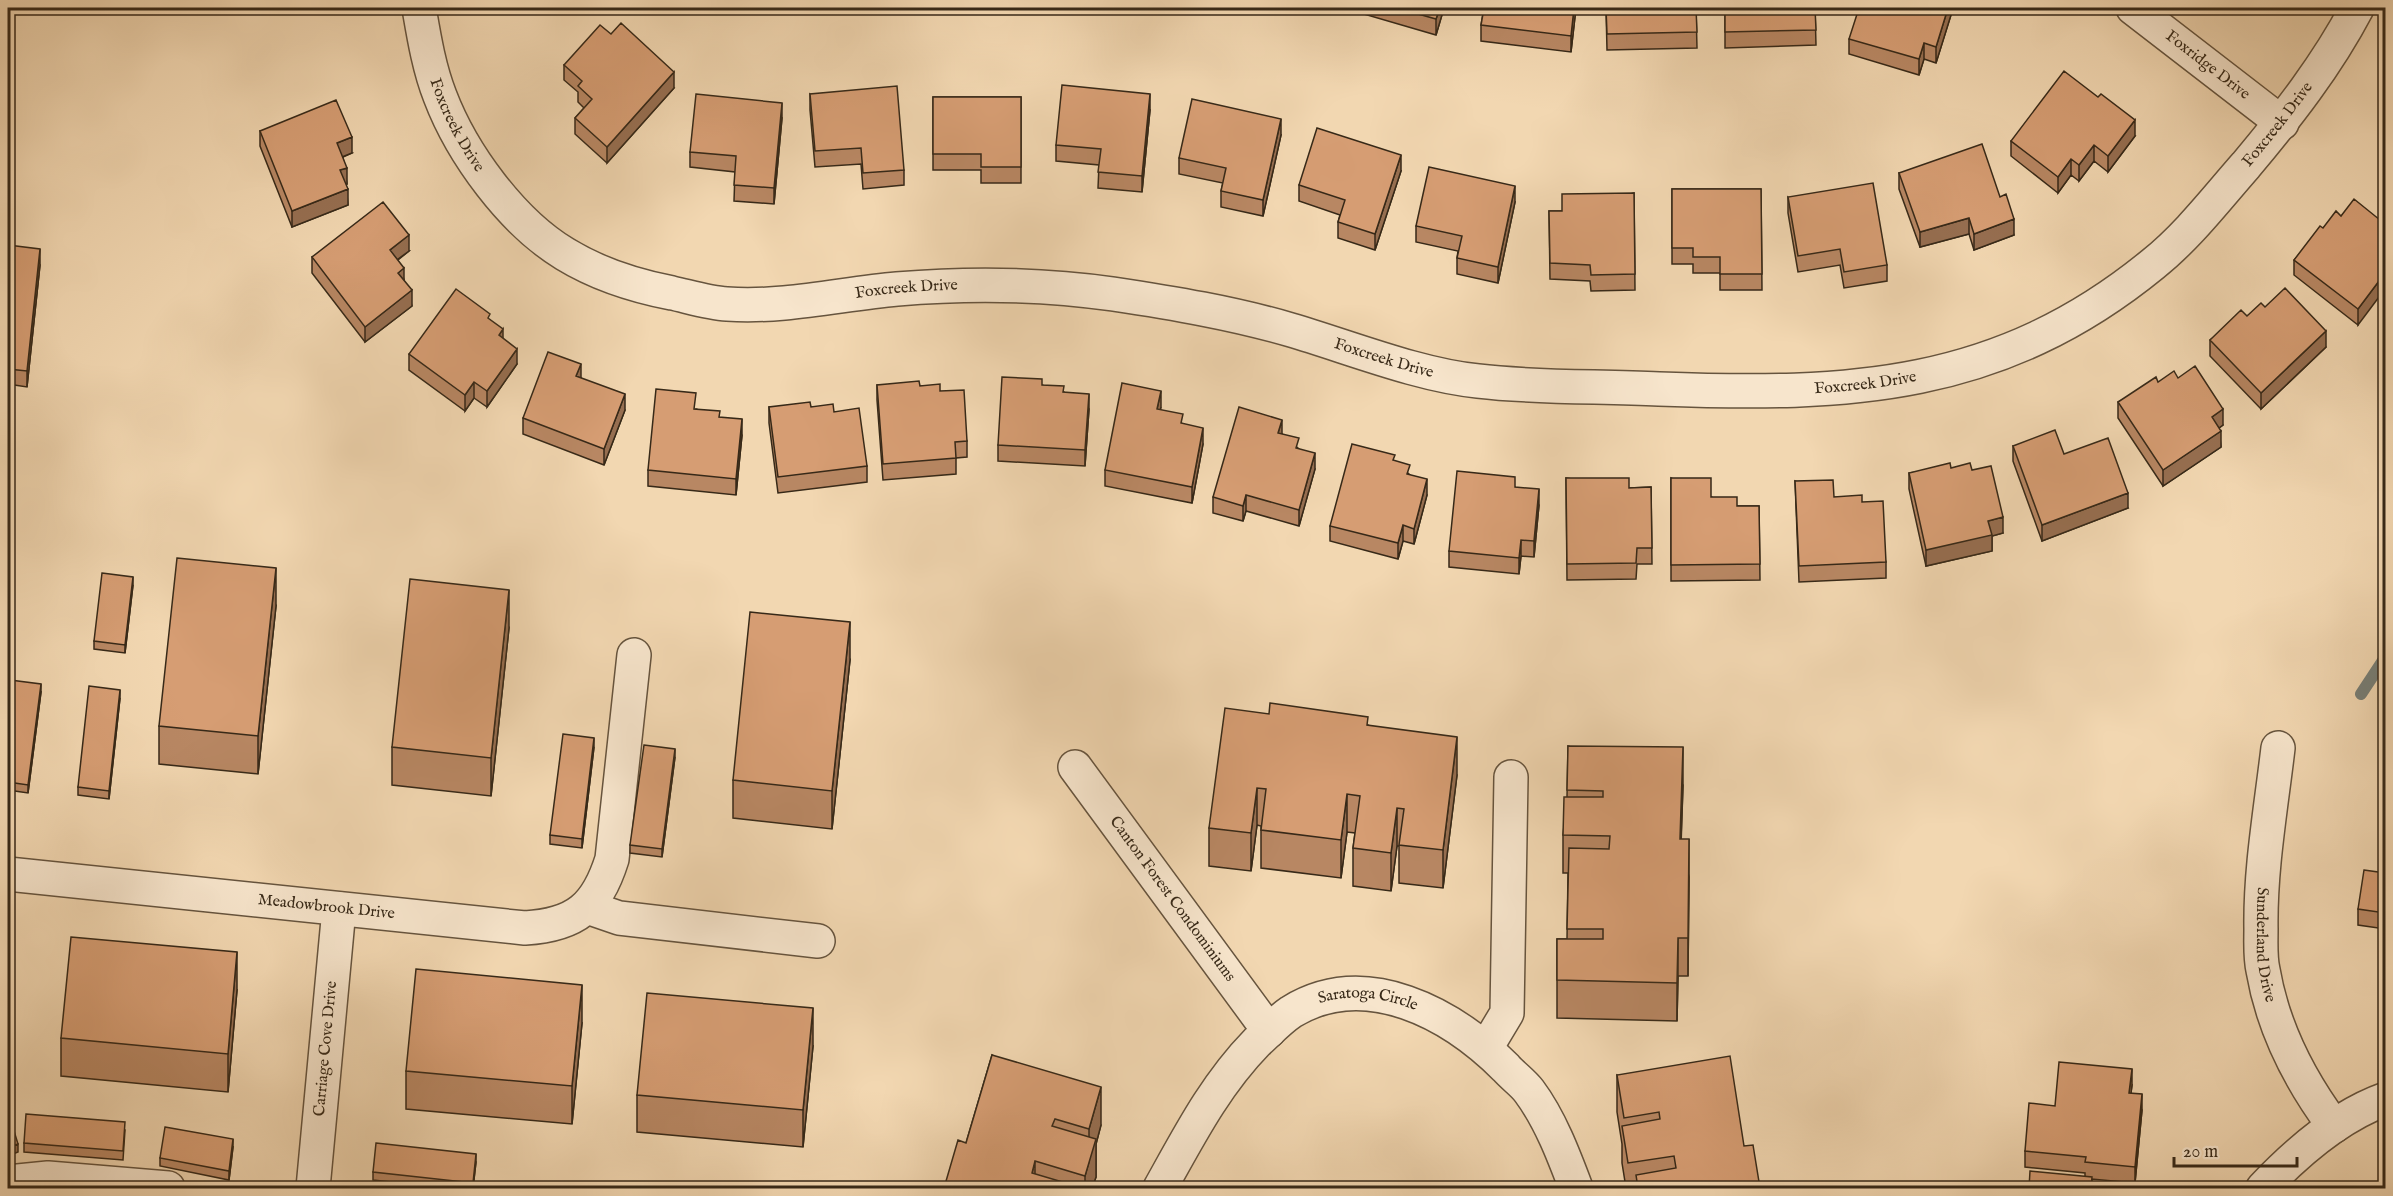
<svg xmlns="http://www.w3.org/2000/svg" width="2393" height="1196" viewBox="0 0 2393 1196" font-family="'IM FELL English',serif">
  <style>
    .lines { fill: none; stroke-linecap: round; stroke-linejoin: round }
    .stream { stroke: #767e77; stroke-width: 12 }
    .minor-casing { stroke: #66543e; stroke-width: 36 }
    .minor { stroke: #f7e5cc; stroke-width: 33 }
    .wall { fill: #b88763; stroke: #372918; stroke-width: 1.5 }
    .shaded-wall { fill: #966e50; stroke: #372918; stroke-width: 1.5 }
    .building { fill: #d69d73; stroke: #372918; stroke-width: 1.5 }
    .labels { text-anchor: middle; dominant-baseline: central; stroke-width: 4.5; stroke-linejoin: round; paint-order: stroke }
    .street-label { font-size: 16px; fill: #372918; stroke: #f7e5cc }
  </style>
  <rect width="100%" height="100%" fill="#f2d7b1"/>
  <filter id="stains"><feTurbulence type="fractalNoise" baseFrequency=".00333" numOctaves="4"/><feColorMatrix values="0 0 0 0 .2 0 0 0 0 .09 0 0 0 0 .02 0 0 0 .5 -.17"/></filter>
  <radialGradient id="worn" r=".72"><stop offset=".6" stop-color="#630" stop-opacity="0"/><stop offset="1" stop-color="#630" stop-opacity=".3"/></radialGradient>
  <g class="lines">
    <path class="stream" d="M2361,694L2386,656"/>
    <defs>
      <g id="minor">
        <path id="s1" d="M419,8C424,37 429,68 440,96C462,154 512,222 565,254C596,273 636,286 672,293C690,297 709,303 727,304C784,308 841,294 897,289C968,283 1043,284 1113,294C1173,303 1233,313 1291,330C1349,347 1418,375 1478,381C1537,388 1599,386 1659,389C1849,396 1999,390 2153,264C2188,236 2216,199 2246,165C2288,115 2327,65 2357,8"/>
        <path id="s2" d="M2133,8L2282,123"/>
        <path id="s3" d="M2278,748C2271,808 2260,869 2261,929C2261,943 2260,957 2263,970C2273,1029 2299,1079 2334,1126"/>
        <path id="s4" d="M1075,767L1269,1031"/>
        <path id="s5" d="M8,874L525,928C576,925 597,907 612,859L634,655"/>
        <path d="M587,907L619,918L818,941"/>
        <path d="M1486,1048L1507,1013L1511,777"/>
        <path d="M8,1182L48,1178L168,1188"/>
        <path id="s6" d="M313,1188L339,909"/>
        <path id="s7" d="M1160,1188C1189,1136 1215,1085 1257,1042C1268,1032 1279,1020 1291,1012C1366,966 1452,1014 1506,1068C1513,1076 1523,1083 1529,1091C1550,1119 1564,1156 1576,1188"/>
        <path d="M2263,1188C2297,1152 2338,1116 2386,1099"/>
      </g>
    </defs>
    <use href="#minor" class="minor-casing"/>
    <use href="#minor" class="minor"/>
  </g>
  <path class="wall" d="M1350,8H1444L1436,35L1350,10Z
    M1484,8H1576L1571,52L1481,41V25Z
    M1606,8H1696L1697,48L1607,50Z
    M1725,8H1815L1816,45L1725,48Z
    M1951,8V15L1936,63L1924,59L1919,75L1849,54V39Z
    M564,65L674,88L607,163L575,134V118L584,108L578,102V92L564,80Z
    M810,94L904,170V185L863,189L861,164L815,167L810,110Z
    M933,97H1021V183H981V170H933Z
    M1150,110L1142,192L1098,188L1099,165L1056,161V145Z
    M782,118L774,204L734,201L735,172L690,167V152Z
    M260,131L352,153L343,157L347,184H346L348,205L292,227L260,146Z
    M1281,135L1263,216L1221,207V191L1223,183L1179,174V158Z
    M2135,136L2108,172L2094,161L2079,181L2071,175L2058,193L2011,156V141Z
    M1401,171L1375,250L1338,238V222L1340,215L1299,201V185Z
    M1899,173L2000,197L2014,235L1974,250L1969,234L1920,247L1899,189Z
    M1672,189H1761L1762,290H1720V273H1693V264H1672Z
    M1634,193L1635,290L1591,291L1590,281L1550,279L1549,211H1562Z
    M1788,197L1887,265V281L1844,288L1840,265L1798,272L1788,213Z
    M1515,202L1498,283L1457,274V258L1458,251L1416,242V226Z
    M2341,216L2385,224L2358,325L2294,275V260L2323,228Z
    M8,245L40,265L27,387L8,384Z
    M409,251L398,260L412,306L365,342L312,273V257Z
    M2265,307L2326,347L2261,409L2210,356V340L2247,316Z
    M490,320L503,339L517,364L487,407L474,398L465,411L409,370V354Z
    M581,378L625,410L604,465L523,434V418Z
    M2178,378L2223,425L2219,428L2221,447L2163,486L2118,418V402L2158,382Z
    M877,385L920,386L940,391L967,441V457L956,458V474L883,480L877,400Z
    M1042,385L1064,392L1089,409L1085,466L998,461V445Z
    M769,407H811L834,412L867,466V482L778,493L769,423Z
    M1161,407L1160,410L1183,424L1203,444L1192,503L1105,486V470Z
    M696,409L720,418L742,435L736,495L648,486V470Z
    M1282,434L1299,449L1315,469L1299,526L1246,511L1243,521L1213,513V497Z
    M2013,446L2064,454L2128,508L2042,541L2013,461Z
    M1395,461L1410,475L1427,495L1414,544L1403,541L1398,559L1330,541V526Z
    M1951,468L1972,470L2003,533L1992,536V551L1926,566L1909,489V473Z
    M1566,478L1629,488L1651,487L1652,564H1637L1636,579L1567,580Z
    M1671,478L1711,497L1737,506H1759L1760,580L1671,581Z
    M1795,481L1834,497L1862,502L1886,562V578L1799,582Z
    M1515,487L1539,505L1534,557L1521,556L1519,574L1449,567V551Z
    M133,585L125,653L94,649V641Z
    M276,606L258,774L159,764V726Z
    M509,628L491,796L392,785V747Z
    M850,660L832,829L733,818V780Z
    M41,692L28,793L8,790V697Z
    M120,698L109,799L78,795V787Z
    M1269,714L1368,725L1457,775L1443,888L1399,883V846H1397L1391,891L1353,886V848L1355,833L1347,832L1341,878L1261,868V826L1257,825L1251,871L1209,866V828Z
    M1568,746L1683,785L1681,839L1689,877L1688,976H1678L1677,1021L1557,1018V939H1567L1568,873H1563V835L1567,797Z
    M594,747L582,848L550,844V835Z
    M675,757L662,857L630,853V845Z
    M2385,873V929L2358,925V909Z
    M237,990L228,1092L61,1076V1038Z
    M582,1023L572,1124L406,1109V1071Z
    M813,1046L803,1147L637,1132V1095Z
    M992,1055L1101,1125L1096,1144V1177L1092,1188H944L966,1143Z
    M1617,1075L1744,1146L1760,1188H1626L1622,1163V1144L1617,1112Z
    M2132,1085L2131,1093L2142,1110L2135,1183L2092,1179V1188L2085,1176V1173L2025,1167V1151L2055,1106Z
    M125,1130L123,1160L24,1152V1143Z
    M233,1147L229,1180L160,1166V1158Z
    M476,1162L473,1188H446L373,1180V1172Z"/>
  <path class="shaded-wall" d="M1440,8H1444L1436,35V19Z
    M1574,8H1576L1571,52V36Z
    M1948,8H1951V15L1936,63V47Z
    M1924,43V59L1919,75V59Z
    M674,72V88L607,163V147Z
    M1150,94V110L1142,192V176Z
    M782,103V118L774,204V188Z
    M1281,119V135L1263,216V200Z
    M2135,120V136L2108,172V156Z
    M352,137V153L337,159V143Z
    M2094,145V161L2079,181V165Z
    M1401,155V171L1375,250V234Z
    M2071,159V175L2058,193V177Z
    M347,168V184L340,186V170Z
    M1515,186V202L1498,283V267Z
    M348,189V205L292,227V211Z
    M1969,218V234L1920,247V232Z
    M2014,219V235L1974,250V234Z
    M409,235V251L390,265V250Z
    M40,249V265L27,387V371Z
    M404,268V284L398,273Z
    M2385,273V289L2358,325V309Z
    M412,290V306L365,342V327Z
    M503,329V345L499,335Z
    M2326,331V347L2261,409V393Z
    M517,349V364L487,407V391Z
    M581,364V380L576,376Z
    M474,382V398L465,411V395Z
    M1161,391V407L1157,425V409Z
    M625,394V410L604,465V449Z
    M1089,394V409L1085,466V450Z
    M2223,409V425L2212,433V417Z
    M742,419V435L736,495V479Z
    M1282,420V436L1278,433Z
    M1203,428V444L1192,503V487Z
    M2221,431V447L2163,486V470Z
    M1315,453V469L1299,526V510Z
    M1427,479V495L1414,544V529Z
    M1539,489V505L1534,557V541Z
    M2128,493V508L2042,541V525Z
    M1246,495V511L1243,521V506Z
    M2003,517V533L1992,536V551L1926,566V550L1988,521Z
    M1403,525V541L1398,559V543Z
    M1521,540V556L1519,574V558Z
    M276,568V606L258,774V736Z
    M133,577V585L125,653V645Z
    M509,590V628L491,796V758Z
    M850,622V660L832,829V791Z
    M41,684V692L28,793V785Z
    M120,690V698L109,799V791Z
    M1457,737V775L1443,888V850Z
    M594,738V747L582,848V839Z
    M1683,747V785L1680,877V839Z
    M675,749V757L662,857V849Z
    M1257,788V825L1251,871V833Z
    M1347,794V832L1341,878V840Z
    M1397,808V846L1391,891V853Z
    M1689,839V877L1688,976V938Z
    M1678,938V976L1677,1021V983Z
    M237,952V990L228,1092V1054Z
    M582,985V1023L572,1124V1086Z
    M813,1008V1046L803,1147V1110Z
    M2132,1069V1085L2129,1109V1093Z
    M1101,1087V1125L1096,1144V1177L1092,1188H1085V1176L1089,1162V1129Z
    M2142,1094V1110L2135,1183V1167Z
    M233,1139V1147L229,1180V1171Z
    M18,1144V1152L8,1156V1147Z
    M476,1154V1162L473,1188V1183Z
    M1035,1161V1188L1032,1173Z"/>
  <path class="building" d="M1397,8H1440L1436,19Z
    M1484,8H1574L1571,36L1481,25Z
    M1606,8H1696L1697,32L1607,34Z
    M1725,8H1815L1816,30L1725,32Z
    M1859,8H1948L1936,47L1924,43L1919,59L1849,39Z
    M621,23L674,72L607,147L575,118L592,99L578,86L582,81L564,65L600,25L611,34Z
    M2064,71L2098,97L2101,94L2135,120L2108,156L2094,145L2079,165L2071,159L2058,177L2011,141Z
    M1062,85L1150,94L1142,176L1098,172L1101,149L1056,145Z
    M897,86L904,170L863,173L861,148L815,151L810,94Z
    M696,94L782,103L774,188L734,185L736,156L690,152Z
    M933,97H1021V167H981V154H933Z
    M1192,99L1281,119L1263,200L1221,191L1226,168L1179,158Z
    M336,100L352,137L337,143L347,168L340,170L348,189L292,211L260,131Z
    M1317,128L1401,155L1375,234L1338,222L1345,200L1299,185Z
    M1982,144L2000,197L2006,194L2014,219L1974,234L1969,218L1920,232L1899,173Z
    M1429,167L1515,186L1498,267L1457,258L1462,236L1416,226Z
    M1873,183L1887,265L1844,272L1840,249L1798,256L1788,197Z
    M1672,189H1761L1762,274H1720V257H1693V248H1672Z
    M1634,193L1635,274L1591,275L1590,265L1550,263L1549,211H1562V194Z
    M2354,199L2385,224V273L2358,309L2294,260L2320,226L2323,228L2336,211L2341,216Z
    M383,202L409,235L390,250L404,268L398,273L412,290L365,327L312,257Z
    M8,245L40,249L27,371L8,369Z
    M2285,288L2326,331L2261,393L2210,340L2241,310L2247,316L2261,303L2265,307Z
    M456,289L490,314L488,318L503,329L499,335L517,349L487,391L474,382L465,395L409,354Z
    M548,352L581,364L576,376L625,394L604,449L523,418Z
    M2195,366L2223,409L2212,417L2221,431L2163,470L2118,402L2156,377L2158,382L2174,371L2178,378Z
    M1002,377L1042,379V385L1064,386L1063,392L1089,394L1085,450L998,445Z
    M919,381L920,386L940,384V391L964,390L967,441L955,442L956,458L883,464L877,385Z
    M1122,383L1161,391L1157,409L1183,414L1181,423L1203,428L1192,487L1105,470Z
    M656,389L696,393L694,409L720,411L719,417L742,419L736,479L648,470Z
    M810,402L811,407L833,404L834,412L859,408L867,466L778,477L769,407Z
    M1239,407L1282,420L1278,433L1299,438L1296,448L1315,453L1299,510L1246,495L1243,506L1213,497Z
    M2055,430L2064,454L2108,438L2128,493L2042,525L2013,446Z
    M1352,444L1395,455L1393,460L1410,465L1407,474L1427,479L1414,529L1403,525L1398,543L1330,526Z
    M1950,463L1951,468L1970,463L1972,470L1991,466L2003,517L1988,521L1992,535L1926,550L1909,473Z
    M1457,471L1515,477V487L1539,489L1534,541L1521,540L1519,558L1449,551Z
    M1566,478H1629V488L1651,487L1652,548H1637L1636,563L1567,564Z
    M1671,478H1711V497H1737V506H1759L1760,564L1671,565Z
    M1833,480L1834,497L1862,495V502L1883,501L1886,562L1799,566L1795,481Z
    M177,558L276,568L258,736L159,726Z
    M102,573L133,577L125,645L94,641Z
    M410,579L509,590L491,758L392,747Z
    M750,612L850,622L832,791L733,780Z
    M10,680L41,684L28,785L8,782V697Z
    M89,686L120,690L109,791L78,787Z
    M1270,703L1368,717L1367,725L1457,737L1443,850L1399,845L1404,809L1397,808L1391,853L1353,848L1360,796L1347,794L1341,840L1261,830L1266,789L1257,788L1251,833L1209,828L1225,708L1269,714Z
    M563,734L594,738L582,839L550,835Z
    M644,745L675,749L662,849L630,845Z
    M1568,746L1683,747L1680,839H1689L1688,938H1678L1677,983L1557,980V939H1603V929H1567L1569,848L1609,849L1610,836L1563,835L1564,797H1603V791L1567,790Z
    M2364,870L2385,873V913L2358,909Z
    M71,937L237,952L228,1054L61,1038Z
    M416,969L582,985L572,1086L406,1071Z
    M647,993L813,1008L803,1110L637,1095Z
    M992,1055L1101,1087L1089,1129L1055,1119L1052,1126L1096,1139L1085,1176L1035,1161L1032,1173L1076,1186L1075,1188H944L958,1140L966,1143Z
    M1730,1056L1744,1146L1753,1145L1760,1188H1638L1636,1175L1676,1168L1674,1156L1628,1163L1622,1126L1660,1119L1659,1112L1624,1118L1617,1075Z
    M2059,1062L2132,1069L2129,1093L2142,1094L2135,1167L2085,1162L2086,1157L2025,1151L2029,1103L2055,1106Z
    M26,1114L125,1122L123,1151L24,1143Z
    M10,1118L18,1144L8,1147V1119Z
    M165,1127L233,1139L229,1171L160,1158Z
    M376,1143L476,1154L473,1183L373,1172Z
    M2030,1171L2092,1177L2091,1188H2029Z
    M2004,1187L2024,1188H2004Z"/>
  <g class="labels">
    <g class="street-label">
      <text stroke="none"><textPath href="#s2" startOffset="94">Foxridge Drive</textPath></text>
      <text stroke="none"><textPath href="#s1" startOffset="124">Foxcreek Drive</textPath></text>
      <text stroke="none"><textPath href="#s1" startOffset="2121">Foxcreek Drive</textPath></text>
      <text stroke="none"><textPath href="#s1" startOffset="646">Foxcreek Drive</textPath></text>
      <text stroke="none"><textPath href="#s1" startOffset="1132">Foxcreek Drive</textPath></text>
      <text stroke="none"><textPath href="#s1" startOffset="1617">Foxcreek Drive</textPath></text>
      <text stroke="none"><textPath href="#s4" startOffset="164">Canton Forest Condominiums</textPath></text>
      <text stroke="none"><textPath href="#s5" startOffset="320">Meadowbrook Drive</textPath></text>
      <text stroke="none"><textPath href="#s3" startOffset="198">Sunderland Drive</textPath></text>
      <text stroke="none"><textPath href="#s7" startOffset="302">Saratoga Circle</textPath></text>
      <text stroke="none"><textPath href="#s6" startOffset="140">Carriage Cove Drive</textPath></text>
    </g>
  </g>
  <rect width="2393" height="1196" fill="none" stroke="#f2d7b1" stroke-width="30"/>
  <rect x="9" y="9" width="2375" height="1178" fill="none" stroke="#372918" stroke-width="3"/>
  <rect x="15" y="15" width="2363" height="1166" fill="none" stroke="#372918" stroke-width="1.5"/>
  <path d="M2174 1157v9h123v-9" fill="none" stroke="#372918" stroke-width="3"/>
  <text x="2183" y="1157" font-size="18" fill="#372918" stroke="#f7e5cc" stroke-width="4.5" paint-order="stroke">20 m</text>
  <rect width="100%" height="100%" filter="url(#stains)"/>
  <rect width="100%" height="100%" fill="url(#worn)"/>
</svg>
